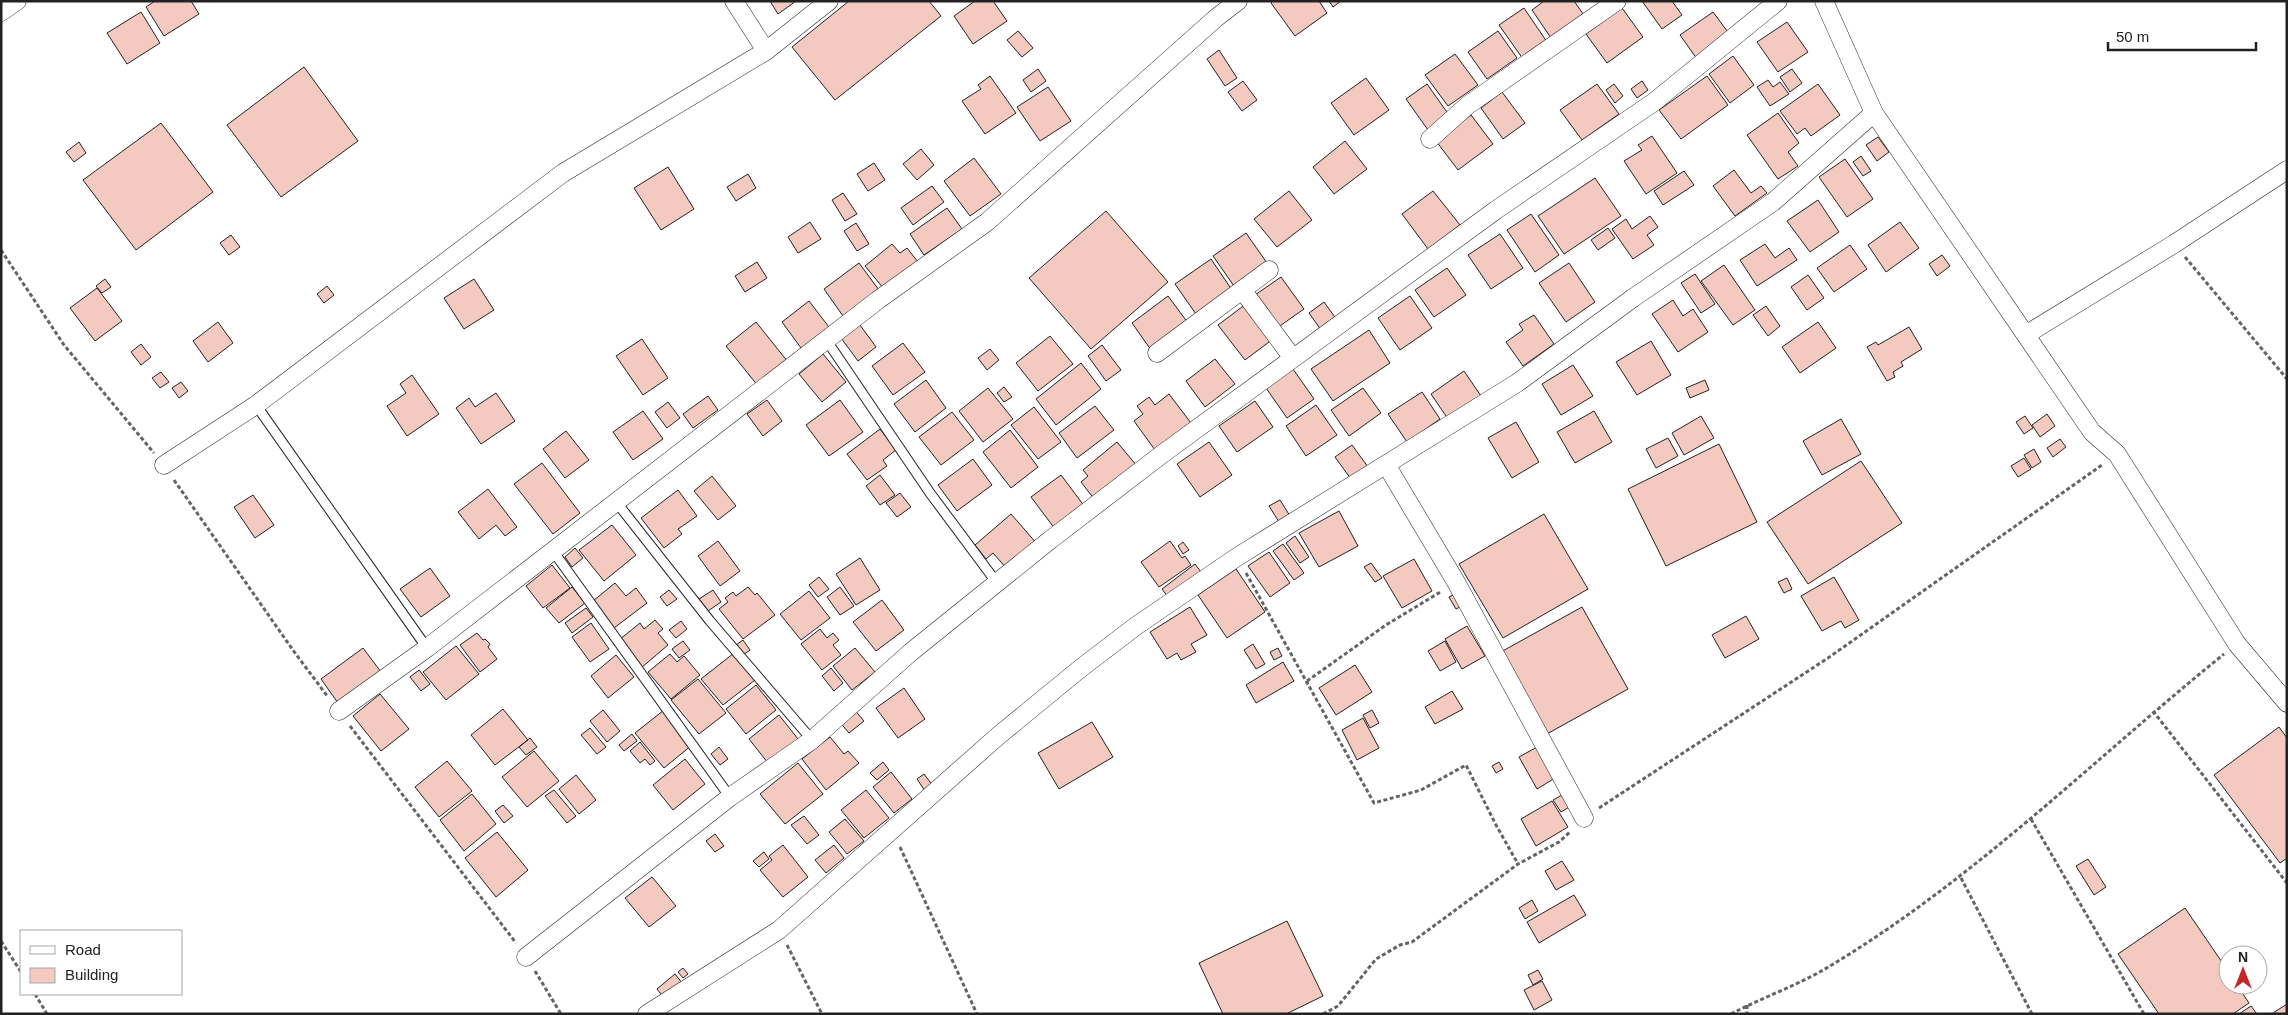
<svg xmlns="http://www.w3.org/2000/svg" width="2288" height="1015" viewBox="0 0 2288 1015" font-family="Arial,sans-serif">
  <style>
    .building { fill: #f3c9c0; stroke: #222 }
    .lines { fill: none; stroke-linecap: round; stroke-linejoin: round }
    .lane-casing { stroke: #222; stroke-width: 11 }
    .street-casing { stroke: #222; stroke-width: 19 }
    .path { stroke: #646464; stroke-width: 3; stroke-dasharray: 4 2.5; stroke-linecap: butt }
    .lane { stroke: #fff; stroke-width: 9 }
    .street { stroke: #fff; stroke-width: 18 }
  </style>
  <rect width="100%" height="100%" fill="#fff"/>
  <path class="building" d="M155,1H191L199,14L164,36L146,7Z
    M770,1H796L778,14Z
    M849,1H929L941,16L835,100L792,47Z
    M975,1H993L1007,21L973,44L954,16Z
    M1273,1H1319L1327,13L1295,36L1271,3Z
    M1329,1H1341L1333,7Z
    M1544,1H1574L1586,18L1553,41L1532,10Z
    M1642,1H1672L1682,15L1662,29Z
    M1524,8L1547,42L1523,59L1499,25Z
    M1622,8L1643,37L1607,63L1586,34Z
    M141,12L160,43L127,64L107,33Z
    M1713,12L1733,39L1697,59L1680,35Z
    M1787,22L1808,52L1778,72L1757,42Z
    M1018,31L1033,48L1022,57L1007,40Z
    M1498,31L1517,58L1487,79L1468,52Z
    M1219,50L1237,78L1225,86L1207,59Z
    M1455,54L1478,85L1448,106L1425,75Z
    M1733,56L1754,85L1730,103L1709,74Z
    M304,67L358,141L281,197L227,125Z
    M1038,69L1046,81L1031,92L1023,80Z
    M1792,69L1802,83L1790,92L1780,77Z
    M990,76L1016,113L985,134L962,101L981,89L978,85Z
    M1707,76L1728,105L1681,139L1659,110Z
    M1366,78L1389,110L1354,135L1331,103Z
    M1768,80L1773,87L1780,82L1789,94L1770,106L1757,87Z
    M1243,81L1257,100L1242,111L1228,92Z
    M1642,81L1648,90L1637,98L1631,89Z
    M1427,84L1449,115L1428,130L1406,99Z
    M1597,84L1619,114L1582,140L1560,110Z
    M1614,84L1623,96L1615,103L1606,90Z
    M1818,84L1840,115L1811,136L1805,128L1797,134L1780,111Z
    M1048,87L1071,121L1040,141L1017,107Z
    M1502,92L1525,123L1503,139L1481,108Z
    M1778,113L1799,143L1788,152L1798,166L1778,179L1747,135Z
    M1471,115L1493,144L1458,170L1436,141Z
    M161,123L213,192L136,250L83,180Z
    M1652,136L1677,173L1646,194L1624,161L1642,150L1638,145Z
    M1878,137L1889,152L1877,161L1866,145Z
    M1345,141L1367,169L1334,194L1313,167Z
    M79,142L86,153L74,162L66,152Z
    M921,149L934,165L917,180L903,164Z
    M1861,156L1871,171L1863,176L1853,162Z
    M974,158L1001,194L970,216L944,181Z
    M1845,159L1873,199L1847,217L1819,177Z
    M874,163L885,180L868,191L857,174Z
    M668,167L694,209L661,230L634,188Z
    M1734,170L1751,193L1761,186L1767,193L1735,216L1713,186Z
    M1684,171L1694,185L1663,205L1654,191Z
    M748,174L756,188L736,201L727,187Z
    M1595,178L1621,216L1564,254L1538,216Z
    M932,186L944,202L913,225L901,208Z
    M1289,191L1312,220L1277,247L1254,219Z
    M1433,191L1460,225L1428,249L1402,214Z
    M843,193L857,214L845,221L832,200Z
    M1818,200L1839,232L1810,252L1787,221Z
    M947,208L962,229L924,255L910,234Z
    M1106,211L1168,282L1091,349L1029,278Z
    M1531,214L1559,255L1535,272L1507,230Z
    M1650,216L1658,227L1647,235L1654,245L1633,259L1612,229L1626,219L1632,229Z
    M810,222L821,239L798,253L788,237Z
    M1900,222L1919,248L1886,272L1868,245Z
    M856,223L869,244L857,251L844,231Z
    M1608,228L1615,238L1598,250L1591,240Z
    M1246,233L1267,263L1234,286L1213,256Z
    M1500,234L1523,268L1491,289L1468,255Z
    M231,235L240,247L229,255L220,243Z
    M892,244L900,253L907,248L918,262L884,289L865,266Z
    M1765,244L1775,258L1789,248L1797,260L1757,286L1740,260Z
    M1850,245L1867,269L1834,292L1817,268Z
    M1942,255L1950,266L1937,276L1929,264Z
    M1211,259L1232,290L1196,314L1175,284Z
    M757,262L767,278L745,292L735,276Z
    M859,263L879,290L843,316L824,289Z
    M1569,263L1595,302L1566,322L1539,283Z
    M1724,265L1755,310L1733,325L1701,281Z
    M1447,268L1466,295L1434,317L1415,290Z
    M1695,274L1715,304L1701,313L1681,283Z
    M1808,275L1824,298L1807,310L1791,287Z
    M1281,277L1304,309L1277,328L1255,295Z
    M105,279L111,287L102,293L96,286Z
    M474,279L494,310L464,329L444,298Z
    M327,286L334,295L324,303L317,294Z
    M97,288L122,321L95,341L70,308Z
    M1168,296L1188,323L1151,350L1132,323Z
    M1410,296L1432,328L1400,350L1378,318Z
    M1673,300L1683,316L1693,309L1708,332L1678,352L1652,314Z
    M809,301L832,331L804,352L782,322Z
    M1324,302L1337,320L1321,330L1309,313Z
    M1246,304L1273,339L1245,360L1218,325Z
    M1766,306L1780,326L1768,336L1753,315Z
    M1534,315L1554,344L1523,366L1506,342L1523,330L1519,324Z
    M218,322L233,343L208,362L193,341Z
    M756,322L788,362L758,386L726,346Z
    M1818,322L1836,348L1800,373L1782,347Z
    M860,325L876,347L858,361L841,338Z
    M1909,327L1922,349L1901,362L1903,366L1893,372L1895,377L1887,381L1867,347L1876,342L1878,345Z
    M1369,330L1390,363L1333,401L1311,369Z
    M1050,336L1073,364L1038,391L1016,363Z
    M642,339L668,378L643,395L616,356Z
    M1651,341L1671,375L1637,395L1616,362Z
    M903,343L925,372L893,395L872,366Z
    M141,344L151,357L141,365L131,352Z
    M1102,345L1121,370L1106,381L1088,356Z
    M990,349L999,360L987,370L978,358Z
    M823,354L846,382L822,402L799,374Z
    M1215,359L1235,384L1205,407L1186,381Z
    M1081,363L1101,389L1056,425L1036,399Z
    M1573,365L1593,396L1561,415L1542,384Z
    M1293,369L1314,399L1287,418L1266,388Z
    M1464,371L1481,396L1448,419L1431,394Z
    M161,372L169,382L160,388L152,378Z
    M412,375L439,414L407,436L387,406L406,393L400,384Z
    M926,380L946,408L915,432L894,404Z
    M1705,380L1709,390L1690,398L1686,388Z
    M181,382L188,391L179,398L172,388Z
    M1004,387L1012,397L1004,402L997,393Z
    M988,388L1013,419L983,442L959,411Z
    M1363,388L1381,413L1349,436L1331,410Z
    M1422,392L1440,419L1407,442L1388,414Z
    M496,393L515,421L481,444L456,408L469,398L475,407Z
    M1169,394L1191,423L1155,450L1134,421L1143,414L1137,406L1149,397L1155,405Z
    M708,396L718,410L693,428L683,414Z
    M767,400L782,421L763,436L747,414Z
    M840,400L863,432L829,456L806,425Z
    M1255,401L1273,427L1237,452L1219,426Z
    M668,402L680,418L667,428L655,412Z
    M1316,405L1337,435L1306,456L1286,426Z
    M1095,406L1114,430L1077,458L1059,433Z
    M1034,407L1061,442L1038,459L1011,425Z
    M643,411L663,439L633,460L613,432Z
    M1594,411L1612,442L1575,463L1557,432Z
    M952,412L974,440L941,465L919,437Z
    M2047,414L2055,426L2040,437L2032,425Z
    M1701,416L1714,438L1684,455L1672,433Z
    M2025,416L2033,428L2024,434L2016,422Z
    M1841,419L1861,454L1822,475L1803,441Z
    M1516,422L1539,462L1512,478L1488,438Z
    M880,429L896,450L883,460L887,466L867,480L847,454Z
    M1010,430L1038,467L1011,488L983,452Z
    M566,431L589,460L565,478L543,449Z
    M1668,438L1678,456L1656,468L1646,449Z
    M2060,439L2066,447L2053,457L2047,448Z
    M1117,442L1137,466L1095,500L1081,482L1088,476L1083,470Z
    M1209,442L1232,475L1200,497L1177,464Z
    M1719,444L1757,522L1666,566L1628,489Z
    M1352,445L1368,467L1351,479L1335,457Z
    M2034,449L2041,462L2032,468L2024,455Z
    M2024,458L2031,469L2018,477L2011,466Z
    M973,459L992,485L957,511L938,485Z
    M1861,461L1902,523L1808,584L1767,522Z
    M542,463L580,513L553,534L514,484Z
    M880,475L895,495L880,505L866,486Z
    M1061,475L1085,507L1055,529L1031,497Z
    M712,476L736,506L718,520L694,491Z
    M488,489L517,527L505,536L496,525L479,539L458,512Z
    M678,490L697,516L678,529L682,534L664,548L641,518Z
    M900,493L911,507L897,517L886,503Z
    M253,495L274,525L255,538L234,507Z
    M1280,500L1290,516L1279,522L1269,506Z
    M1339,511L1358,546L1319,567L1299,533Z
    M1011,514L1038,545L1008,570L993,553L986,559L975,545Z
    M1544,514L1588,589L1503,638L1459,564Z
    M612,525L636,555L604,581L579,550Z
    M1295,536L1309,557L1300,563L1286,543Z
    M718,541L740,571L720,586L698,556Z
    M1170,541L1182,558L1185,556L1191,565L1159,587L1141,562Z
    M1183,542L1189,550L1183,554L1178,546Z
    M1283,544L1304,573L1294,580L1273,551Z
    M575,548L583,558L572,567L565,557Z
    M1269,552L1290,583L1270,597L1248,566Z
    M860,558L880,590L856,605L836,574Z
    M1414,559L1432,591L1402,608L1383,576Z
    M1371,563L1382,578L1375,582L1364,567Z
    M1195,564L1204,576L1171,601L1162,589Z
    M552,565L570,588L543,608L526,586Z
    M430,568L450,596L421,617L400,589Z
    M1236,569L1265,612L1227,638L1198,595Z
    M819,577L829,589L818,597L809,585Z
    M1834,577L1859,620L1845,628L1841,621L1822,631L1801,596Z
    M1787,578L1792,589L1784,593L1778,582Z
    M615,583L626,596L636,588L647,603L614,628L593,601Z
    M572,587L585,603L559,623L546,608Z
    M748,587L755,595L757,593L775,615L743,639L719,609L728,602L725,598L733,592L736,596Z
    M840,587L854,606L840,615L827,597Z
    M669,590L677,599L667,606L660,597Z
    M713,590L721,602L708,611L699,599Z
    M809,591L830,618L801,640L780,614Z
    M1459,592L1466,604L1456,609L1449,597Z
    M882,600L904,630L876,651L853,622Z
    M1190,607L1207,635L1191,644L1196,652L1181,660L1177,653L1167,659L1150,632Z
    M1582,607L1628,689L1545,735L1499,653Z
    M586,608L593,617L572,633L565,623Z
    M1746,616L1759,639L1725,658L1712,635Z
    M655,620L663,629L658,633L668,645L641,668L619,640L640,623L644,629Z
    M681,621L687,629L676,638L669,630Z
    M591,623L609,649L590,662L572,637Z
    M1467,626L1485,656L1462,669L1445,639Z
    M820,629L827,638L833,633L839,640L833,645L841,655L822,670L801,644Z
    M477,633L483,640L485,639L490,644L488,647L497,659L480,672L460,645Z
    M743,640L750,650L743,655L736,645Z
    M683,641L690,650L679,658L672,649Z
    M1445,641L1456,662L1440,671L1428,651Z
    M1253,644L1265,664L1256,669L1244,650Z
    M456,646L479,674L446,700L423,672Z
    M363,648L381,672L338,703L321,679Z
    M855,648L875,672L852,690L833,666Z
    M1278,648L1282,656L1274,660L1270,652Z
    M734,653L755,680L723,705L701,679Z
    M670,654L677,662L684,656L700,675L671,699L648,672Z
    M616,655L634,677L608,698L591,676Z
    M1283,662L1294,681L1256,703L1246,685Z
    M1355,665L1372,692L1336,715L1319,688Z
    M831,668L843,683L834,691L822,676Z
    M419,670L430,684L421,691L410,677Z
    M698,679L726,713L699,734L671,700Z
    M756,685L776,710L746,734L726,709Z
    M904,688L925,719L898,738L876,708Z
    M1452,691L1463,709L1435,724L1425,707Z
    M380,694L409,729L381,751L353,716Z
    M853,708L864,721L849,733L838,720Z
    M503,709L528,740L495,765L471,735Z
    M603,710L620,731L607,742L590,721Z
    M664,710L692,745L664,768L635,733Z
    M1372,710L1379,723L1370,728L1363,715Z
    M779,715L798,739L768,763L749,739Z
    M1363,718L1379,748L1357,760L1342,730Z
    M1092,722L1113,757L1059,789L1038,753Z
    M2279,727L2287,738V858L2280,863L2214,775Z
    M590,728L606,747L597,754L581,735Z
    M632,734L637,741L624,751L619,745Z
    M830,737L844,754L848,751L859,763L826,790L802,759Z
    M530,738L537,747L526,755L519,747Z
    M640,742L655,761L650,765L645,759L640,763L630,751Z
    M719,747L728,759L720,765L711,754Z
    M1537,747L1555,778L1537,789L1519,757Z
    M534,751L559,781L527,807L502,777Z
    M685,759L705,784L673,810L653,785Z
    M447,761L472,791L439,817L415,787Z
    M883,762L889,770L877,780L870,773Z
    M1499,762L1503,769L1496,773L1492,766Z
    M798,763L823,794L785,824L760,794Z
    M891,772L912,799L894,813L873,787Z
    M924,774L933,786L925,791L917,779Z
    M576,775L596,800L579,814L559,789Z
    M554,790L576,816L567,823L545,796Z
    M866,790L889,818L864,838L841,810Z
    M472,794L496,824L464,851L440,820Z
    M1564,794L1571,806L1561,812L1553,800Z
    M1552,801L1568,827L1536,846L1521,819Z
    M503,805L513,816L504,823L495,811Z
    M804,816L819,835L807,844L791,825Z
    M845,819L864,841L847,854L829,832Z
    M497,832L528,870L496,897L465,858Z
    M715,834L724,846L715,852L706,841Z
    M783,845L808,877L783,897L760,870L772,860L769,856Z
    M834,845L844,858L826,873L815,860Z
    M764,852L769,859L759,867L753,861Z
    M2088,859L2106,887L2094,895L2076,866Z
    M1562,861L1574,880L1556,890L1545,871Z
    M652,877L676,906L649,927L625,898Z
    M1574,895L1586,915L1539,943L1527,922Z
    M1532,900L1538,911L1525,919L1519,908Z
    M2185,908L2228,971V985H2237L2249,1003L2233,1014H2159L2118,954Z
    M1287,921L1323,996L1286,1014H1223L1199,963Z
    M683,968L688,974L683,978L678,972Z
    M1538,970L1543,979L1533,985L1528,975Z
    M675,974L682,983L664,998L657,989Z
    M1542,981L1552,1000L1534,1010L1524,990Z
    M2287,1004V1014H2274L2273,1013Z
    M2251,1006L2257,1014H2239Z"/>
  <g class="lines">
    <defs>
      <path id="lane" d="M827,341L930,493L997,583
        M256,405L427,648
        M617,503L710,621L812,740
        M553,551L730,797"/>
      <path id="street" d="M734,1L766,51
        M1824,1L1874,113L2092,432L2117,454L2237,644L2287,703
        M1,12L17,1
        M1430,139L1468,105L1617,1
        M1243,291L1292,357
        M2027,334L2174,244L2287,170
        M1157,353L1269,270
        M164,465L256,405L563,173L766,51L829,1
        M1387,466L1456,582L1584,818
        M339,711L427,648L878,300L987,222L1216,18L1238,1
        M526,957L730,797L812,740L911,652L1050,540L1161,455L1496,210L1654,102L1778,1
        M647,1014L779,930L998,736L1081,668L1136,626L1237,557L1517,383L1633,298L1773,202L1874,113"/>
    </defs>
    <use href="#lane" class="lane-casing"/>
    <use href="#street" class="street-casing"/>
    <path class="path" d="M1,250L64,345L154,453
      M2185,257L2287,379
      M174,480L295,653L328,697
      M1246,573L1374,803L1421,790L1466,765L1496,825L1518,864
      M1307,681L1386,625L1442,591
      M2153,711L2287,883
      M350,726L516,943
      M1599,808L1828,658L2102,465
      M2031,819L2144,1014
      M900,847L977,1014
      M1961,878L2032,1014
      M1,941L21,972
      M787,945L822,1014
      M535,971L561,1014
      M35,994L47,1014
      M1747,1005V1014
      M1323,1014L1338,1006L1376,959L1400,945L1412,942L1518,864L1559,842L1571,831
      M1731,1014C1763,997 1799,985 1830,966C1975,879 2094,759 2224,654"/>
    <use href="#lane" class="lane"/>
    <use href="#street" class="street"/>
  </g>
  <rect width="2288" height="1015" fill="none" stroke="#222222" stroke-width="5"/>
  <rect x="20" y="930" width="162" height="65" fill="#ffffff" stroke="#a7a7a7"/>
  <rect x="30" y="946" width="25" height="8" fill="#ffffff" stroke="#a7a7a7"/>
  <text x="65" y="955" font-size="15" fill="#222222">Road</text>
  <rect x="30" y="968" width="25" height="15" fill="#f3c9c0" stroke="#a7a7a7"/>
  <text x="65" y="980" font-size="15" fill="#222222">Building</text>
  <g transform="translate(2243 970)"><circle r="24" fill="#ffffff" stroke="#a7a7a7"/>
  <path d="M0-4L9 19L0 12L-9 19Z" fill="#c62828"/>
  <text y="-8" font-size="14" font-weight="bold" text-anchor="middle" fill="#222222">N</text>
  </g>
  <path d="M2108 42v8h148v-8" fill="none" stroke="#222222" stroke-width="2.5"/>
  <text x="2116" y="42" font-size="15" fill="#222222" stroke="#ffffff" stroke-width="4" paint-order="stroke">50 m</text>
</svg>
